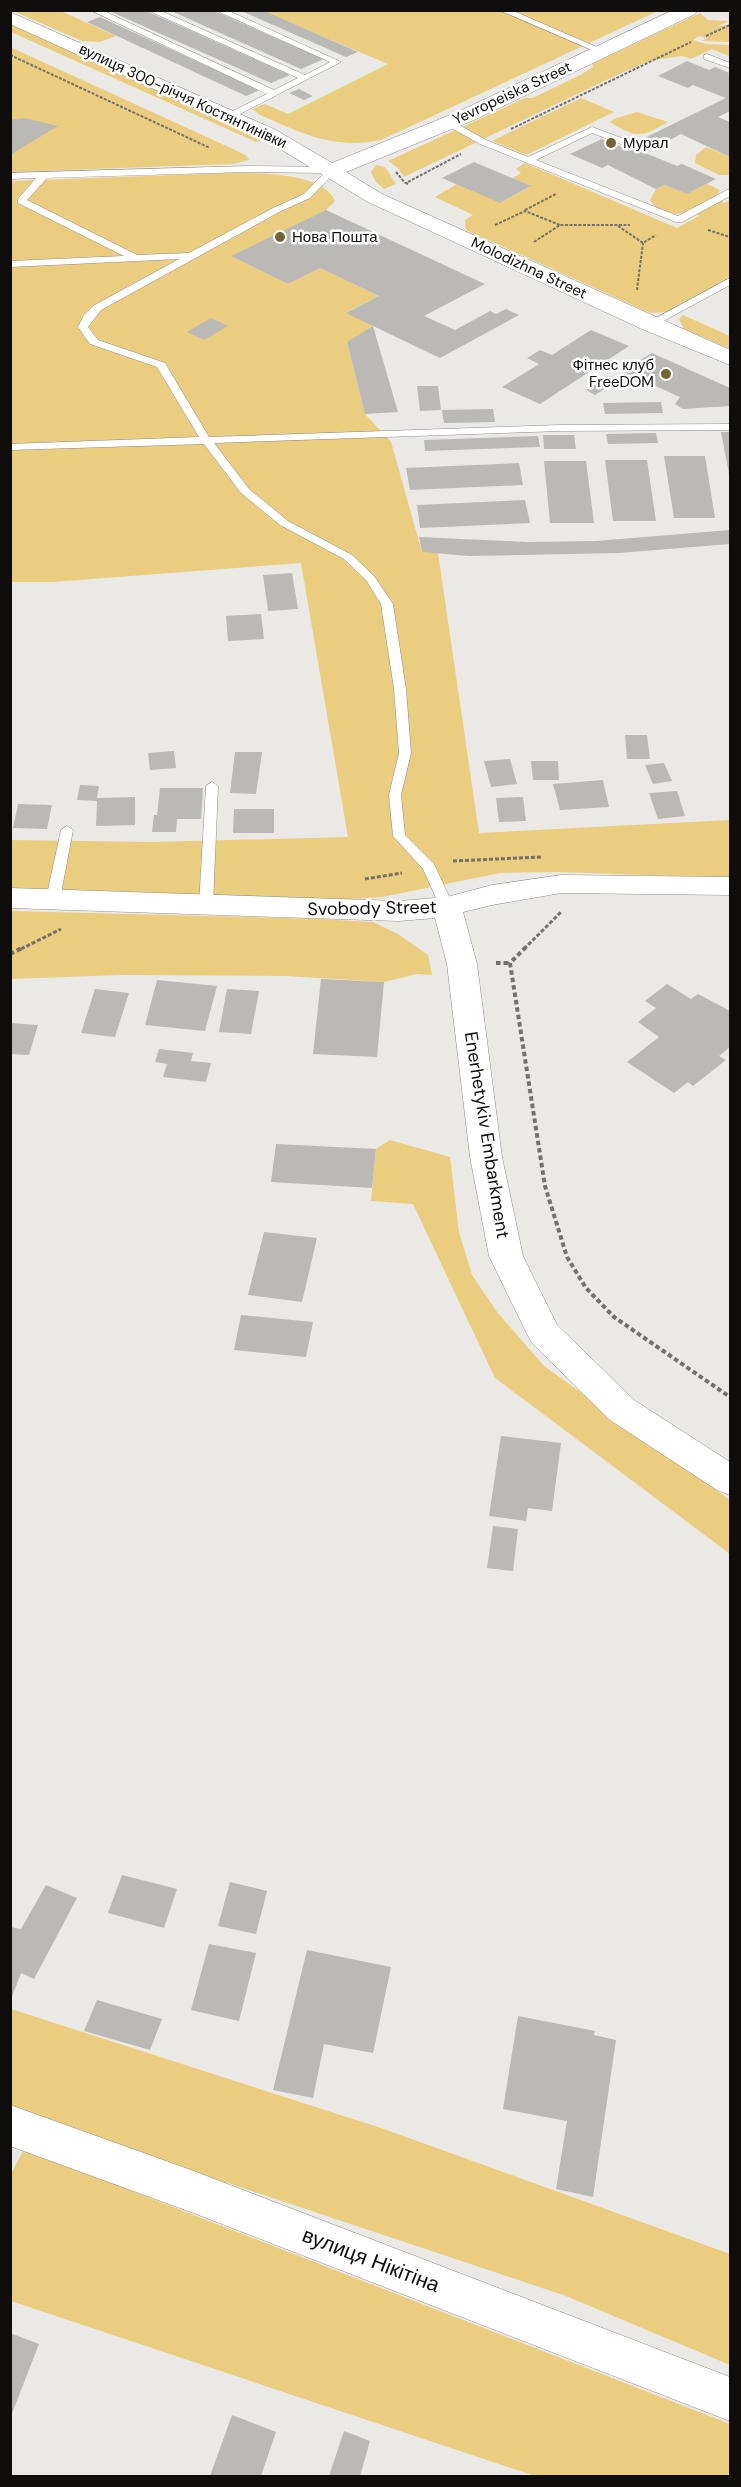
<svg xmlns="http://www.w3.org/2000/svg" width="741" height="2487" viewBox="0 0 741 2487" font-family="'DM Sans',sans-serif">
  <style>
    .green { fill: #ebcd7f }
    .building { fill: #bab9b6 }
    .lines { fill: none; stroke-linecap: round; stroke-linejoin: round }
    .service-casing { stroke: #8e8d8a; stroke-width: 1 }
    .minor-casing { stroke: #8e8d8a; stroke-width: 1 }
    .tertiary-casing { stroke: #8e8d8a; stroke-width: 1 }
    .path-far2 { stroke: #72716f; stroke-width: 2; stroke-dasharray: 3 1.5; stroke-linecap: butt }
    .path-far1 { stroke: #72716f; stroke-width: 3; stroke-dasharray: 4 2; stroke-linecap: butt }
    .path { stroke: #72716f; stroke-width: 4; stroke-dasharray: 4.5 3; stroke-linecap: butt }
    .service { fill: #fff; fill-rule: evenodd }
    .minor { fill: #fff; fill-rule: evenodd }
    .tertiary { fill: #fff; fill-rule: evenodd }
    .poi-dot { fill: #766332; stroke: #fff; stroke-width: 2 }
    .labels { text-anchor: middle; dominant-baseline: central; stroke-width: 5; stroke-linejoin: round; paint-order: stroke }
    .far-street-label { font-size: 15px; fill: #0f0e0d; stroke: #fff }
    .far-poi-label { font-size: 15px; fill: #0f0e0d; stroke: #fff; text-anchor: start }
    .street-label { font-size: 18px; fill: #0f0e0d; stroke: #fff }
    .near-street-label { font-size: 21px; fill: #0f0e0d; stroke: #fff }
  </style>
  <rect width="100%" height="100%" fill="#eae9e5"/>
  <path class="green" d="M13,11H61L116,36L100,42L82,41Z
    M262,11H658L381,140C333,150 302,133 260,115L252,109L265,104L288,114L388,64Z
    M700,13L708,20L729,21L716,27L730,24V42L702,41L707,38L699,36L693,40L706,44L730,45V61L729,56L712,49L691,59L682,56L652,60L617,75L404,177L398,168L388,161L525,98H533L582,74L593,67L592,64Z
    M11,23L268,139L256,142L11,32Z
    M10,47L233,149L247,156L249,160L232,164L11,172Z
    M581,98L614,112L526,155L492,141Z
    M637,112L668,122C641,137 638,139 610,122L614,119Z
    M706,147L730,157V175H719L695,163L696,155Z
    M525,163L677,228L699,216L693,211C676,215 659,217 650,200L656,189L665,185L687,194L707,184L720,190L716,198L725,203L730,200V276L696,298H691L666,312L650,313L466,230L465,220L473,215L435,197L457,184L500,203L530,187L513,178L521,173L516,169Z
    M376,165L385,167L396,184L384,189L376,182L371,172Z
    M226,173C253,173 323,171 335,201L326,210L232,256L288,284L320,268L379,296L347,312L373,326L347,343L365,414L391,442L422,552L438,553L479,833L730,820V878L559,872L500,873L382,897L321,901L11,891V840L151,842L348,837L301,563L52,582H11L10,181Z
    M683,315L730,336V349L684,329L679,319Z
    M11,911L319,919L373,922L398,934L428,955L432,975L417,974L384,982L286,976L122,975L11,979Z
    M390,1140L450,1157L459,1232L472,1275L497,1312L544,1366L730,1500V1554L495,1378L413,1204L371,1201L376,1149Z
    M11,2009L381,2128L730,2254V2365L566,2296L153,2158L11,2108Z
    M24,2149L730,2424V2476H535L11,2301L10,2176Z"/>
  <path class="building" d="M107,10H144L290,75L271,83Z
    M169,10H212L324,59L301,69Z
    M239,10H262L358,52L346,57Z
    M100,17L260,90L246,96L87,22Z
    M687,61L709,70L715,67L730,73L728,75H730V111L718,117L730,122V157L681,134L645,153L677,166L682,164L716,179L687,194L665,185L656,189L608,165L602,168L570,154L602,139L624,148L726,98L693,85L688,88L658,76Z
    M299,89L313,96L304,100L289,93Z
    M25,118L58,126L10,155V120Z
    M474,162L531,186L500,203L442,178Z
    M326,210L485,284L424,316L455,330L490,311L496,314L506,309L519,315L440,358L373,326L398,412L365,414L347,342L373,326L346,313L379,296L320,268L288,284L231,256Z
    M211,318L228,326L204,340L187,332Z
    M591,330L629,346L540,404L502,387L539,364L527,358L540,350L552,355Z
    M652,353L730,388V406L683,409L675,404L680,397L622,371Z
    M605,379L614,383L595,395L586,390Z
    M417,386H438L441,410L420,411Z
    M661,402L663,413L605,414L603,403Z
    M493,409L495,422L444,423L442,410Z
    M721,432H730V474H729Z
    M656,433L658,443L608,444L606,434Z
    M543,435H574L576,449H544Z
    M538,436L540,447L425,451L424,440Z
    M664,456H705L715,518H674Z
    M605,460H647L656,521H613Z
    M544,461H586L594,523H550Z
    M519,463L523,485L410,490L406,468Z
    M525,500L530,523L420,528L417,505Z
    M730,530V544L619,553L469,556L422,552L419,537L527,542L596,541Z
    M292,573L298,609L268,611L263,575Z
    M261,614L264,639L228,641L226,616Z
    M625,735H647L650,759H627Z
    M174,751L176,768L150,770L148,753Z
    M235,752H262L256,794L230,793Z
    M510,759L517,784L491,787L484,761Z
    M531,761H558L559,780H533Z
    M664,763L672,781L653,784L645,765Z
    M603,780L609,807L560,810L553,784Z
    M80,785L99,786L97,798L135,797V825L96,826L97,801L77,800Z
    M160,788H203L201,819H177L176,832H152L154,815H157Z
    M677,791L685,816L658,819L649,793Z
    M523,797L526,821L499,822L496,798Z
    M18,804L52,805L47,829L13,828Z
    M234,809H274V833H233Z
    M321,979L384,982L377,1057L313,1054Z
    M157,980L217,986L205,1031L145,1025Z
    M667,984L691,999L698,994L730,1011V1047L719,1056L726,1060L693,1086L688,1082L674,1093L627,1062L659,1037L638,1022L656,1008L645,1001Z
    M95,989L129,993L115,1037L81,1033Z
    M227,989L259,991L251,1034L219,1032Z
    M10,1023L38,1025L29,1055L10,1054Z
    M159,1049L193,1053L191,1061L211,1063L206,1082L163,1077L167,1064L155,1062Z
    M276,1144L376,1149L372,1188L271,1182Z
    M264,1232L317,1238L302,1302L248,1295Z
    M241,1315L313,1322L306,1357L234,1350Z
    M501,1436L561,1443L552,1511L528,1508L526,1521L489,1516Z
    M493,1526L518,1529L513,1571L487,1568Z
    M122,1875L177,1889L164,1928L108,1913Z
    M230,1882L267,1891L256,1934L218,1926Z
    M46,1885L77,1898L34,1979L21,1973L10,2002V1927L21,1929Z
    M209,1944L256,1953L239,2021L191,2010Z
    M307,1950L391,1967L373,2053L324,2044L313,2098L273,2090Z
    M97,2000L162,2019L150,2050L84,2031Z
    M518,2016L595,2031L594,2035L616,2040L593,2197L556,2189L567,2121L503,2109Z
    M10,2333L39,2344L11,2416H10Z
    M232,2415L276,2432L261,2476H210Z
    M344,2431L370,2441L360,2476H329Z"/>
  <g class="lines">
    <defs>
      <path id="service" d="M90,10H102L274,90L298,78L147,10H159L305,75L330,62L215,10H227L341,62L230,119L227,118V114L267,94Z
        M499,10H511L606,51L599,53Z
        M707,54L730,63V68L704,59V55Z
        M446,121H452L486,140L528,157L592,127L624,139V143L621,144L592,133L536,160L678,216L727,190L730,189V196L682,222H676L480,144L446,125Z
        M247,166L332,167L337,170L310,198L279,212L101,310L88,327L98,340L165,363L209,437L560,425L730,424V430L560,431L214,443L249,489L288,521L352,555L374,576L393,604L406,689L411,753L401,795L405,835L434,864L454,907L447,911L440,907L423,869L393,836L389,795L399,753L394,689L381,604L366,580L344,559L280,525L241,493L204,444L10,450V444L199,437L157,367L90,344L78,327L84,315L93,306L179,259L10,267V261L124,256L18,203V199L36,178L10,179V173ZM247,172L324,173L304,194L273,208L189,253L137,255L27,200L47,178Z
        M730,278V285L654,326L645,324Z
        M212,782L218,786L213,905L206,909L199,905L206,786Z
        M67,826L73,830L60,899L53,903L46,899L61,830Z"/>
      <path id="minor" d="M10,2105L191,2170L730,2377V2421L191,2212L10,2146Z"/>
      <path id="tertiary" d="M673,10H698L695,14L474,120L346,172L382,194L730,350V365L642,329L368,202L262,138L10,24V12L276,130L332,163L460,111Z
        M561,875L730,877V895L561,893L492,905L463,912L477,964L502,1157L523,1256L557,1325L634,1400L730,1462V1495L717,1490L610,1420L532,1343L527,1334L489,1256L470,1157L447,964L435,918L399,921L10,908V888L399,901L447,897L492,885Z"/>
    </defs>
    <use href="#service" class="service-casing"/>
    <use href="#minor" class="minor-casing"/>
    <use href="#tertiary" class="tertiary-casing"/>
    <path class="path-far2" d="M706,36L730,25
      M10,55L210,148
      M511,129L691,42
      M396,172L405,183
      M408,184L406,183L461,154
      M525,210L556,194
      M495,225L525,211L560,225
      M618,226L643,243L656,235
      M708,230L730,237
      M534,242L560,225H630
      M637,290L643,243"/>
    <path class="path-far1" d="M453,861L541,857
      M365,879L402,873
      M21,949L61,929
      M524,949L561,912"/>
    <path class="path" d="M526,947L510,963L545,1186L567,1257L586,1288L614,1317L730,1397
      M10,954L24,947
      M496,963H510"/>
    <use href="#service" class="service"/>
    <use href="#minor" class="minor"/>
    <use href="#tertiary" class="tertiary"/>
  </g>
  <g class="poi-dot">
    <circle cx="611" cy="143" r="6"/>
    <circle cx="280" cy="237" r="6"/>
    <circle cx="666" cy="374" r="6"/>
  </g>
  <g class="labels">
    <g class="far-street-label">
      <text transform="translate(512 93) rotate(-25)">Yevropeiska Street</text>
      <text transform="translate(183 96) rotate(25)">вулиця 300-річчя Костянтинівки</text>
      <text transform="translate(529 268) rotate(25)">Molodizhna Street</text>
    </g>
    <g class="far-poi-label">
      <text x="623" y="143">Мурал</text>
      <text x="292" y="237">Нова Пошта</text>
      <text x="654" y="365" text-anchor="end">Фітнес клуб<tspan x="654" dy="17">FreeDOM</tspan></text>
    </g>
    <g class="street-label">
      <text transform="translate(372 908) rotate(-1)">Svobody Street</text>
      <text transform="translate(487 1135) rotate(81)">Enerhetykiv Embarkment</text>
    </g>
    <g class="near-street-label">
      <text transform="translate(371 2260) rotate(21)">вулиця Нікітіна</text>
    </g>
  </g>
  <rect width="741" height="2487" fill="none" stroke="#0f0e0d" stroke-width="24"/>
</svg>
